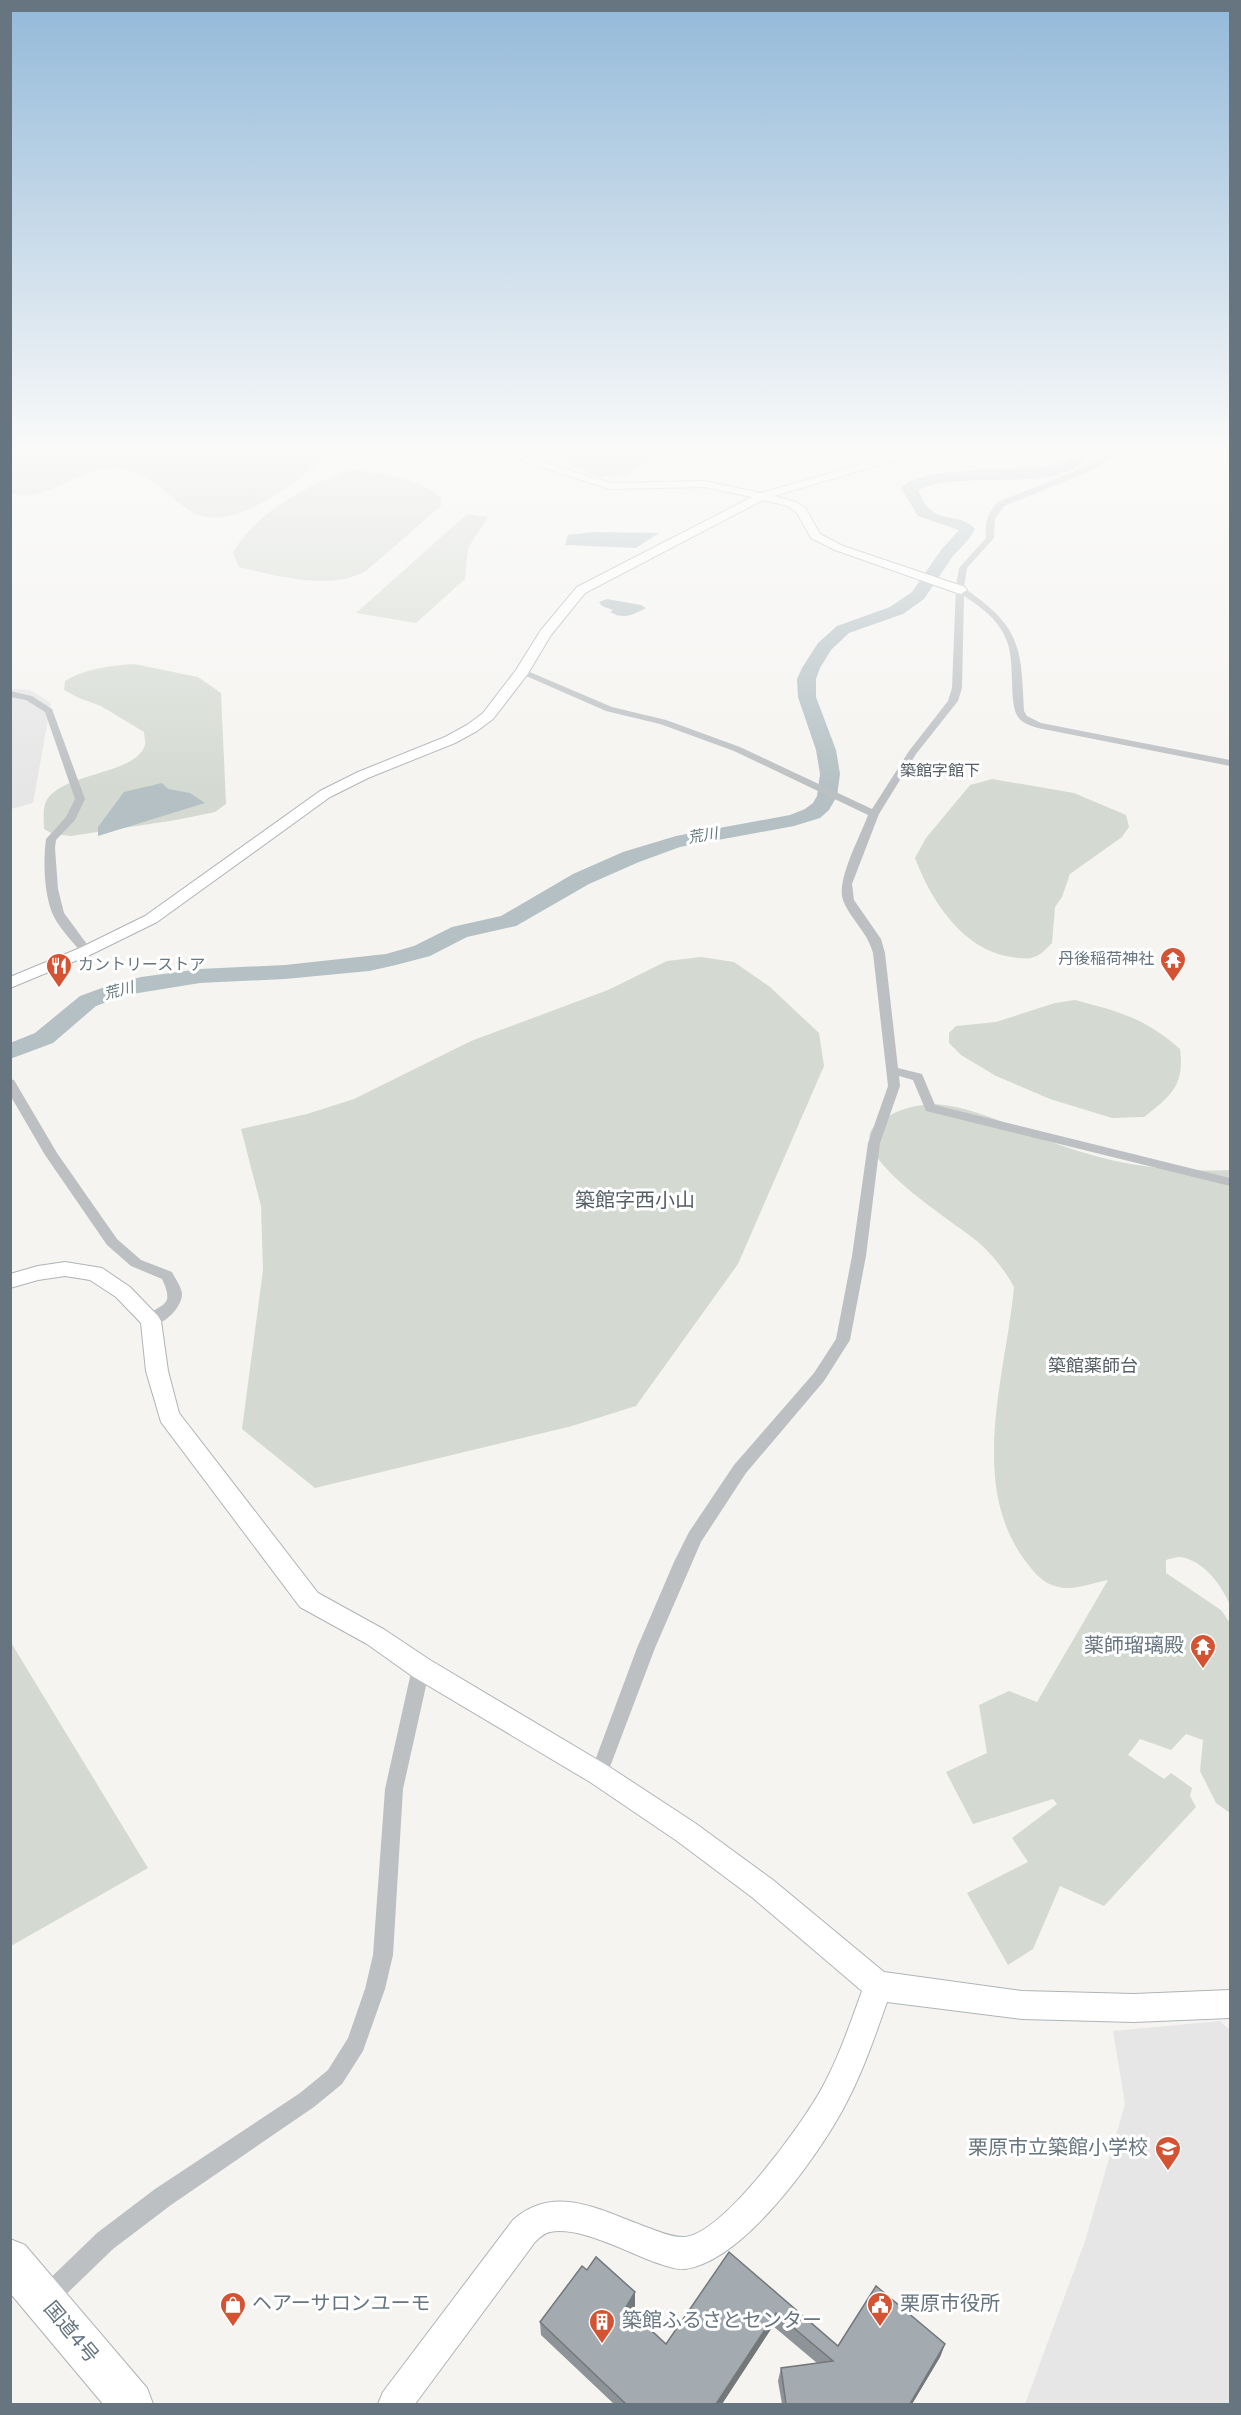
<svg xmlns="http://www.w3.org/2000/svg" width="1241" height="2415" viewBox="0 0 1241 2415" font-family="Overpass,'Noto Sans JP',sans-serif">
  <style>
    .built { fill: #e5e6e5 }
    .green { fill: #d4d9d1 }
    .water { fill: #b4c0c3 }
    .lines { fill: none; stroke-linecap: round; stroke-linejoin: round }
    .river { fill: #b4c0c3; fill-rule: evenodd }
    .secondary-casing { stroke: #aeb4b8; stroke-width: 2 }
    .highway-casing { stroke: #afb3b6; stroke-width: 2 }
    .street { fill: #bcc0c3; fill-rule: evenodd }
    .secondary { fill: #fff; fill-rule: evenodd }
    .highway { fill: #fff; fill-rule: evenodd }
    .wall { fill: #8d9397 }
    .shaded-wall { fill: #73787b }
    .building { fill: #a4abb0; stroke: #73787b; stroke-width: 1.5 }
    .labels { text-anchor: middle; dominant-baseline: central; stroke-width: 6; stroke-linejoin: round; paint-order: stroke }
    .far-water-label { font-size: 15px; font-style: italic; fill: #62777d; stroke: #fff }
    .far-quarter-label { font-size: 16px; fill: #535e65; stroke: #fff }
    .poi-label { font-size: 16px; fill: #667580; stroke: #fff; text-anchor: end }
    .neighbourhood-label { font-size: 18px; fill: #535e65; stroke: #fff }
    .quarter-label { font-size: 20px; fill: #535e65; stroke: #fff }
    .near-poi-label { font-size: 20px; fill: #667580; stroke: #fff; text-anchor: start }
    .near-street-label { font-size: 20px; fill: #667580; stroke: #fff }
  </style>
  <rect width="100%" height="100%" fill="#f5f4f1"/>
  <path class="built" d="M11,689L30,690L51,703L33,803L11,809Z
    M1220,2021L1230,2030V2404H1025L1085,2241L1125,2104L1113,2031Z"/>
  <path class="green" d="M11,452H334C302,475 248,524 206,517C192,515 182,505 171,496C150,479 140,469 111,469C75,469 49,502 11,493Z
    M542,452H662L626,476L597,477Z
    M352,469C382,474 416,477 441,497V506L366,571C329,591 278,576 239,567L233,553C255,512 309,484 352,469Z
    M467,514L488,517L468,548L465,579L416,623L356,613Z
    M134,664L198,677L221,693L226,804L215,812L176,820L71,836L53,834L44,829C44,820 42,806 48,798C68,772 136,774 145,745C146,742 144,735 144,732L101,706L79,698L64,690L65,681C87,668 109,666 134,664Z
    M992,779L1074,793L1126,815L1129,827L1122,837L1070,874L1062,897L1055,907L1052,943C1047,948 1041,955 1034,957C1027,960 1019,958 1011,957C963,950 931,901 915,858L926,838L970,785Z
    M701,957L734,962L770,987L819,1033L824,1066L738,1264L636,1406L572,1426L315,1488L242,1429L263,1270L261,1206L241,1129L307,1114L354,1099L471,1041L608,990L667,961Z
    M1075,1000C1120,1012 1145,1018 1180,1049C1185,1085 1171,1096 1144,1117L1112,1118L1050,1099L996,1076L961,1055L949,1043V1033L956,1026L996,1022L1055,1003Z
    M935,1104C978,1107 1020,1131 1060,1145C1115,1165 1172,1173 1230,1170V1605C1222,1586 1204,1560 1180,1557C1176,1557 1170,1559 1166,1560V1573L1221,1610L1230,1623V1813L1216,1803L1200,1771L1203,1740L1186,1734L1171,1750L1140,1739L1128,1755L1164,1779L1171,1773L1192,1788L1190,1796L1196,1807L1104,1906L1060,1886L1033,1949L1008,1965L967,1893L1028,1862L1012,1838L1057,1804L1053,1799L973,1824L946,1772L987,1753L979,1705L1009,1691L1037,1702L1108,1580C1091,1583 1073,1592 1055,1586C1041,1582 1032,1570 1024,1559C968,1482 1006,1374 1014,1287C1005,1270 992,1254 977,1241C954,1222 861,1165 870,1133C872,1127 878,1123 883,1120C899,1108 916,1105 935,1104Z
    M10,1641L148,1868L11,1946H10Z"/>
  <path class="water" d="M593,532L659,533L636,548L565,545L568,535Z
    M607,599L641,605L646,608C632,615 624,620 610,612L613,610L602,606L599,602Z
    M162,783L168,789L190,793L205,803L98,836V827L124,792Z"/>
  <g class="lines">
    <path class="river" d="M1073,452H1088C1085,457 1081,463 1077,466C1044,491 959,470 918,490C921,496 925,506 931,510C943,521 964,515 975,529L969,539L953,556L924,599L903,614L849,633L831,650L820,668L816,679V697L836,750L840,774L837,796L829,810L820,818L794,826L680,847L639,862L589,884L516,926L467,937L430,956L396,965L369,971L285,979L200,983L126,995L96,1006L53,1043L10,1059V1043L35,1033L80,996L110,985L141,977L200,969L285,965L386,954L414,946L452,927L501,916L573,874L623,852L676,836L790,815L805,809L813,803L817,796L820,774L816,750L798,697L797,679L802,668L818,643L837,626L890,607L912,592L941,550L959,530L918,516L901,488C919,466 1018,471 1050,466L1066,461Z"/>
    <defs>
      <path id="secondary" d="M494,452H509L611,483L704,481L761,493L903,452H918L917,454L774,496L796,502L806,509L820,534L843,546L965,587L967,590L961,594L957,593L835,550L811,538L797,513L788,506L763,500L585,593L551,635L527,675L493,719L477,731L455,743L368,778L330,797L157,922L92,954L10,988V977L80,948L145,916L320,791L358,772L445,737L467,725L483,713L516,670L541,630L577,587L752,497L704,487L610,489Z
        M65,1262L102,1268L130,1287L158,1316L161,1321L168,1371L179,1413L318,1593L385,1630L430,1660L608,1766L695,1823L773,1880L884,1972L1022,1991L1134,1994L1230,1990V2018L1134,2022L1022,2019L887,2002C874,2039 861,2077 842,2111C815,2160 743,2261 685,2269C675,2270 664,2265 654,2262C627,2252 579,2226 550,2232C544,2233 539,2238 535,2242L415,2404H378L383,2392L513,2220C556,2182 603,2212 649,2228C660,2232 673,2238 685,2237C724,2233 803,2123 822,2088C839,2057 850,2024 862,1991L753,1898L677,1841L590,1782L412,1676L367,1644L300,1607L161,1422L146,1371L141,1323L116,1297L90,1280L65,1276L38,1280L10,1288V1274L38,1266Z"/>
      <path id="highway" d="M10,2239L25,2245L147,2388L153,2404H103L10,2293Z"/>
    </defs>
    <use href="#secondary" class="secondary-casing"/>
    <use href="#highway" class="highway-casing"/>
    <path class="street" d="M1113,452H1122L1093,470L1004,506L995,519L994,538L967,568L964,588C1021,627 1021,646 1024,711L1027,716L1041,723L1230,760V766L1038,728C1031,726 1022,723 1018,717C1008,703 1016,660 1006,639C998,619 981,607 964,596L962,688L958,701L916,754L879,814L852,884L854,900L881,939L885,953L898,1068L922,1074L935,1105L1230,1178V1186L926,1111L913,1080L899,1076L900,1086L880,1143L866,1256L850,1340L824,1381L746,1473L701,1542L655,1648L605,1780L599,1782L593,1780L590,1774L637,1648L674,1562L689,1532L734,1465L814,1373L836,1339L852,1256L868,1143L888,1086L873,953C867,931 850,919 843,900C836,880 861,835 868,815L734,751L660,724L606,711L517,672L525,670L612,707L666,720L740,747L872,809L909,751L948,701L952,688L956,585L959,568L986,538C985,523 987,513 998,502L1087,466Z
      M10,691L32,696L52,709L85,799L75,820L56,840L55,848L58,889L64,913L92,951L90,953H82C72,941 60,929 53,915C44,894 43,862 46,839L66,817L75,799L45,712L26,700L10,697Z
      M10,1079L14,1080L57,1153L117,1239L141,1260L172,1272C175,1278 182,1288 182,1294C182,1309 160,1329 146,1325L144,1321C157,1301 177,1311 162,1279L131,1266L107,1245L45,1155L10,1095Z
      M421,1660L427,1663L430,1668L403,1789L393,1955L385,1989L363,2051L342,2084L314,2107L171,2205L113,2249L54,2306L46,2309L38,2306L35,2298L38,2290L97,2233L155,2189L300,2093L328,2070L348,2038L365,1989L373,1955L385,1789L412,1668L415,1663Z"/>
    <use href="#secondary" class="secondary"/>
    <use href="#highway" class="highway"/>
  </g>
  <path class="wall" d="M729,2252L838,2346L945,2344L940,2357L912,2404H782L778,2381L781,2368L817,2363L773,2326L722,2404H614L541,2335L540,2322L635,2306L631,2311L666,2344Z"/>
  <path class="shaded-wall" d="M635,2292V2306L626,2320V2307Z
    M776,2313L773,2326L722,2404H716Z
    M945,2344L940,2357L912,2404H910Z"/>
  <path class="building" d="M729,2252L838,2346L876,2286L945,2344L910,2404H786L781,2368L833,2361L776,2313L716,2404H626L540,2322L582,2266L587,2270L596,2257L635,2292L626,2307L666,2344Z"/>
  <linearGradient id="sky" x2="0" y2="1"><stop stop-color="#93b9d9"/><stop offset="0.57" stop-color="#fafaf9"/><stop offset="1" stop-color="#fafaf9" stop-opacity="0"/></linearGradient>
  <rect width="1241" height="790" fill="url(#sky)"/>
  <defs>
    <symbol id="temple-pin" viewBox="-11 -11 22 30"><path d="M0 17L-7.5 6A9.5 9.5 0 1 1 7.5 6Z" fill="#d35333" stroke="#fff"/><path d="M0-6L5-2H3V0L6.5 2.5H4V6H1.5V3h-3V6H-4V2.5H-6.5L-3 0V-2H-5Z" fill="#fff"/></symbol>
    <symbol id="restaurant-pin" viewBox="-11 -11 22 30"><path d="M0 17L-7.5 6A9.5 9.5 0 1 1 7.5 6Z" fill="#d35333" stroke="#fff"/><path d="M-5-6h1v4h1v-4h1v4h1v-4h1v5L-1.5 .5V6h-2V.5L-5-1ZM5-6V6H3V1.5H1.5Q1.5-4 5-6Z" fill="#fff"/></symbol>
    <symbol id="school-pin" viewBox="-11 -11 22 30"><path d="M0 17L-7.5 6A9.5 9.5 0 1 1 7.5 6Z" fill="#d35333" stroke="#fff"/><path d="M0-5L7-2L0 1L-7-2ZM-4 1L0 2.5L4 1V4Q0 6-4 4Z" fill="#fff"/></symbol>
    <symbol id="shop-pin" viewBox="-11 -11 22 30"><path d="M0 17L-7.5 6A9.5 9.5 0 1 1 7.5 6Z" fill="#d35333" stroke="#fff"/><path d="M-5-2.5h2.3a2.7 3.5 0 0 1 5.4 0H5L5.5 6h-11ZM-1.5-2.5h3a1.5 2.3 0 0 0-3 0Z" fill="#fff"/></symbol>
    <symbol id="civic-pin" viewBox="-11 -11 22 30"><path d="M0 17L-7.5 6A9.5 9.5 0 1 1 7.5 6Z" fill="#d35333" stroke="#fff"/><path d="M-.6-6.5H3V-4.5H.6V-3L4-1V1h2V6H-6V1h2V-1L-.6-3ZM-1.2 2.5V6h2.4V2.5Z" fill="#fff"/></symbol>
    <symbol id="building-pin" viewBox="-11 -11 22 30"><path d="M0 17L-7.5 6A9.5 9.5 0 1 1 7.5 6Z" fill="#d35333" stroke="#fff"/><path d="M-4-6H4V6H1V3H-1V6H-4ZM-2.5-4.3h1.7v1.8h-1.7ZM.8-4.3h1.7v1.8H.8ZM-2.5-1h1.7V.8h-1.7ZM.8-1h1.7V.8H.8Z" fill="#fff"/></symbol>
  </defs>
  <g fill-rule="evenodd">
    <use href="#temple-pin" x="1158" y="945" width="30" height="40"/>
    <use href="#restaurant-pin" x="44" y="951" width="30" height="40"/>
    <use href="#temple-pin" x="1188" y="1632" width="30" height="40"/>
    <use href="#school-pin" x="1153" y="2134" width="30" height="40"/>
    <use href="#shop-pin" x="218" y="2290" width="30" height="40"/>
    <use href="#civic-pin" x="865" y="2290" width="30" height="40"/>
    <use href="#building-pin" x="587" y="2307" width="30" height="40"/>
  </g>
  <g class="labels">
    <g class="far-water-label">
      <text transform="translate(703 837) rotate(-10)">荒川</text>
      <text transform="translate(119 992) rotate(-15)">荒川</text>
    </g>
    <g class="far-quarter-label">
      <text x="940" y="772">築館字館下</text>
    </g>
    <g class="poi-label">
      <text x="1154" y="960">丹後稲荷神社</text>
      <text x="78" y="966" text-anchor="start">カントリーストア</text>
    </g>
    <g class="neighbourhood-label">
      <text x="1093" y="1367">築館薬師台</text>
    </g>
    <g class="quarter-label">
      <text x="635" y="1202">築館字西小山</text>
    </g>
    <g class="near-poi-label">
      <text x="1184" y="1647" text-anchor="end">薬師瑠璃殿</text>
      <text x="1148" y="2149" text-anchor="end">栗原市立築館小学校</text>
      <text x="252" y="2305">ヘアーサロンユーモ</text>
      <text x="900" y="2305">栗原市役所</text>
      <text x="622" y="2322">築館ふるさとセンター</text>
    </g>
    <g class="near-street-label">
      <text transform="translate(70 2333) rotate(50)">国道4号</text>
    </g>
  </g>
  <rect width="1241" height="2415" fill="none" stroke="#667580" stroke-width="24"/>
</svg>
